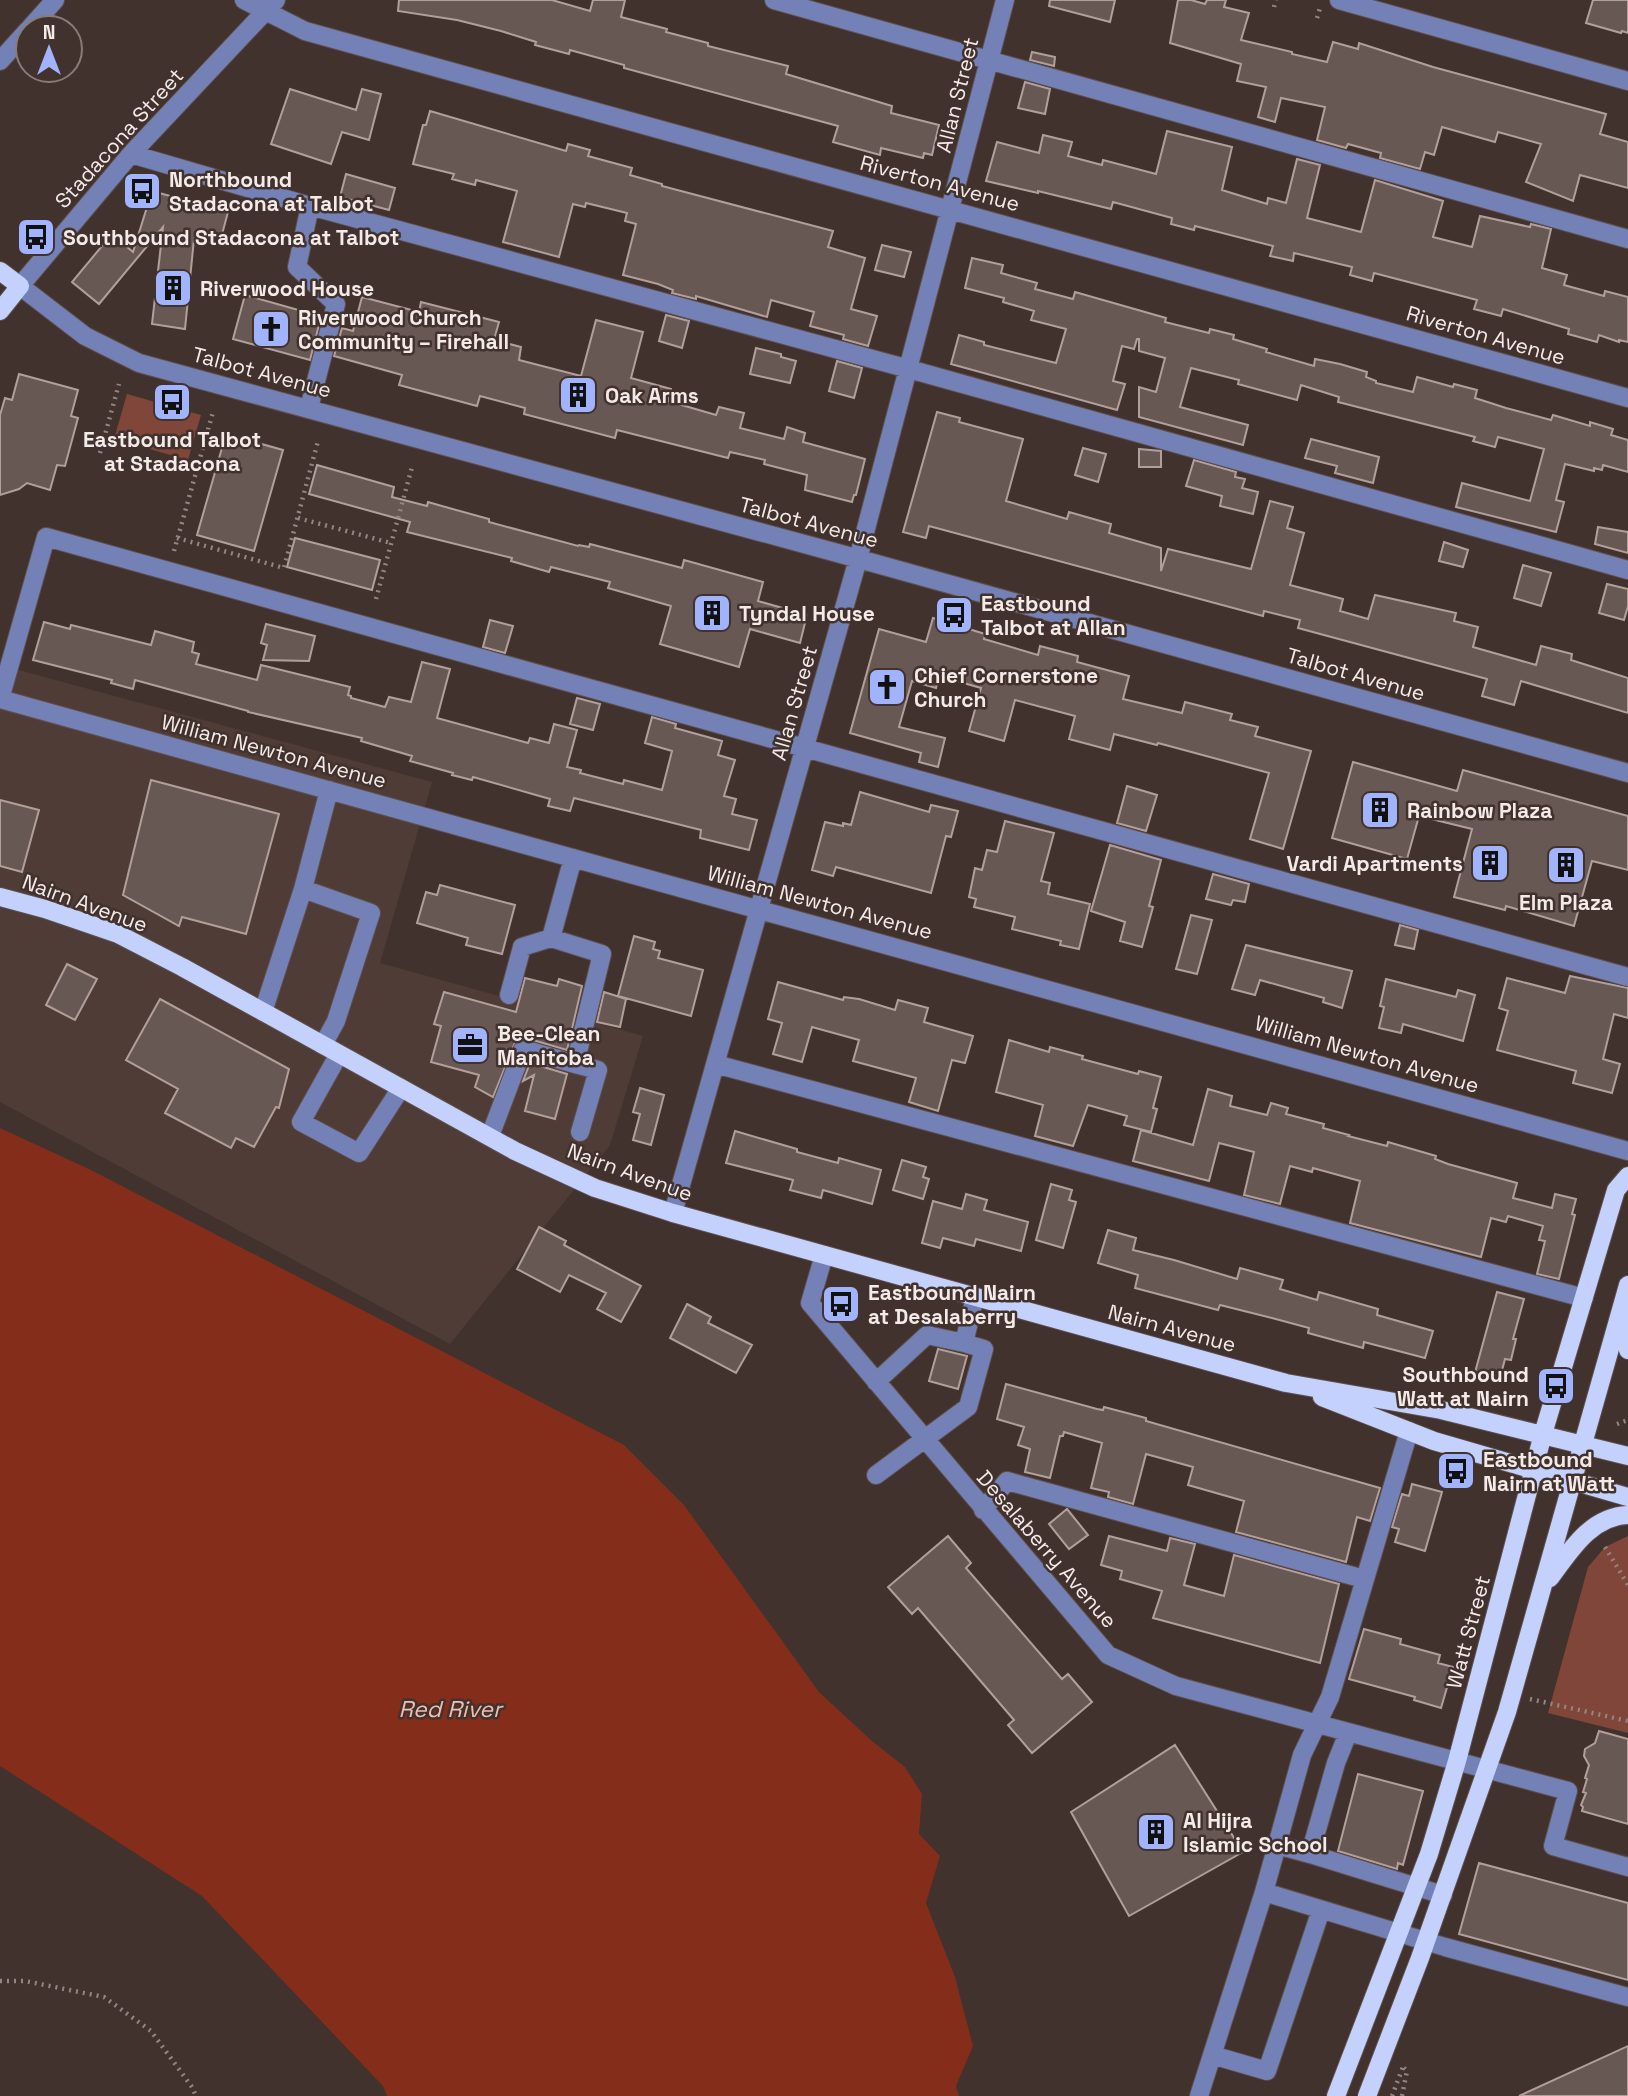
<svg xmlns="http://www.w3.org/2000/svg" width="1628" height="2096" viewBox="0 0 1628 2096" font-family="'Space Grotesk',sans-serif">
  <style>
    .built { fill: #503c36 }
    .green { fill: #804639 }
    .water { fill: #832d1a }
    .building { fill: #685854; stroke: #b29f9b; stroke-width: 2 }
    .lines { fill: none; stroke-linecap: round; stroke-linejoin: round }
    .minor-casing { stroke: #5e4f4c; stroke-width: 20 }
    .major-casing { stroke: #5e4f4c; stroke-width: 20 }
    .path { stroke: #928582; stroke-width: 4.5; stroke-dasharray: 2 5; stroke-linecap: butt }
    .minor { stroke: #7481b7; stroke-width: 18 }
    .major { stroke: #c5d1fd; stroke-width: 18 }
    .labels { text-anchor: middle; dominant-baseline: central; stroke-width: 5; stroke-linejoin: round; paint-order: stroke }
    .street-label { font-size: 21px; fill: #f4eae8; stroke: #41322e }
    .poi-label { font-size: 21px; font-weight: bold; fill: #f4eae8; stroke: #41322e; text-anchor: start }
    .water-label { font-size: 23px; font-style: italic; fill: #f0bdb1; stroke: #41322e }
  </style>
  <rect width="100%" height="100%" fill="#41322e"/>
  <path class="built" d="M0,665L432,782L380,963L643,1036L610,1145L450,1344L0,1102Z"/>
  <path class="green" d="M127,394L201,415L188,460L114,439Z
    M1628,1536V1733L1548,1713L1588,1567L1605,1547Z"/>
  <path class="water" d="M0,1128L91,1170L624,1445L684,1505L819,1692L872,1741L905,1767L922,1794L919,1834L940,1856L926,1903L955,1977L973,2046L956,2086L959,2096H387L383,2086L202,1896L0,1766Z"/>
  <path class="building" d="M399,0H552L590,11L593,0H625L621,17L667,29L666,32L708,43V46L788,66L786,74L892,106L891,113L939,125L932,155L924,153L923,158L881,148L880,155L833,142L838,126L624,68V65L570,50L569,54L535,45L536,42L501,31L457,20L398,11Z
    M1050,0H1115L1110,22L1049,6Z
    M1178,0H1191L1205,4L1207,0H1226L1224,7L1249,13L1241,40L1292,52V54L1327,62L1333,42L1358,49L1359,43L1433,67L1606,114L1600,134L1628,142V188L1580,175L1573,201L1526,182L1541,144L1498,132L1495,142L1442,127L1434,155L1425,152L1420,169L1380,158L1381,153L1348,144L1346,148L1317,140L1325,107L1281,98L1275,122L1258,117L1266,87L1237,81L1241,64L1170,43Z
    M1593,0H1628V33L1622,31L1621,33L1586,23Z
    M1032,52L1055,57L1054,66L1030,60Z
    M1025,82L1050,89L1045,114L1018,108Z
    M290,89L356,110L362,89L381,94L369,140L342,132L331,164L271,144Z
    M430,111L566,151L568,144L590,150L588,156L632,168L630,175L662,184V186L833,231L828,247L865,258L851,309L877,316L868,346L843,339L844,335L810,326L814,312L771,300L767,317L696,296V299L672,293L673,290L658,284L623,275L636,224L625,221L627,213L586,203L585,207L573,204L559,257L503,242L517,191L476,180L475,185L452,179L454,174L413,164L423,125H426Z
    M1167,131L1232,147L1222,190L1267,204L1268,198L1286,203L1297,159L1320,165L1307,218L1361,232L1375,180L1443,201L1433,237L1472,247L1480,216L1530,227L1531,224L1551,229L1542,268L1567,275L1564,285L1604,296L1605,291L1628,297V342L1619,340V342L1599,335L1597,342L1568,334L1569,329L1503,309L1501,316L1474,309L1477,300L1374,273L1372,281L1350,275L1352,267L1294,253L1293,261L1270,256L1273,246L1195,226L1194,230L1171,224L1172,218L1113,202L1111,209L1038,191V193L986,181L997,142L1039,153L1043,135L1072,142L1068,156L1102,165L1103,160L1156,174Z
    M346,174L395,188L389,210L340,197Z
    M152,191L228,212L220,242L194,239L185,329L152,324L163,227L99,304L72,282L112,234L133,252Z
    M882,245L911,252L904,277L875,270Z
    M972,258L1003,265L1001,273L1037,283L1035,289L1073,299L1075,292L1166,318L1165,322L1209,333L1210,329L1234,335L1233,339L1267,349L1266,352L1314,366L1315,359L1340,364L1367,372L1366,377L1376,381V383L1413,392L1417,377L1453,387L1454,384L1477,390L1475,398L1506,408L1551,420L1553,415L1590,426V422L1613,429L1611,435L1628,440V472L1603,465L1602,470L1594,468V471L1565,464L1556,500L1564,502L1556,532L1456,507L1462,483L1530,501L1544,449L1498,437L1495,447L1473,441L1475,437L1338,402L1339,397L1301,385L1297,400L1238,384L1239,380L1191,368L1180,407L1248,425L1243,445L1139,417V387L1156,392L1165,358L1139,351V339H1137L1134,349L1122,346L1113,381L1125,384L1117,410L951,364L959,335L984,342V345L1056,363L1066,329L1031,320L1034,311L1003,302L1004,298L965,288Z
    M245,295L309,313L308,318L320,321L310,360L233,339Z
    M362,297L419,312L421,302L499,322L494,340L521,347L519,360L581,376L596,320L643,332L631,378L671,389L668,401L716,415L719,407L744,413L740,428L784,439L787,427L805,433L803,442L865,459L856,495H854L852,502L805,490L807,475L764,464L765,460L730,452L728,458L617,430L615,438L524,414L525,408L480,396L477,406L399,385L402,375L334,356L342,328L353,331Z
    M666,315L689,321L682,348L659,341Z
    M756,348L781,354V357L796,361L790,383L750,374Z
    M837,361L862,368L854,398L829,391Z
    M19,374L78,390L71,416L78,418L65,466L57,465L50,490L27,483L19,489L0,495V415L5,398L12,400Z
    M937,412L960,418L959,422L1023,439L1006,501L1067,519L1069,512L1111,524L1109,533L1161,548V571L1168,549L1251,569L1270,501L1293,507L1287,528L1304,533L1290,585L1343,599L1340,611L1368,619L1375,595L1456,613L1454,621L1478,627L1473,647L1536,665L1541,646L1572,654L1571,660L1628,678V713L1521,681L1514,705L1482,696L1487,679L1298,628L1300,620L1264,611L1263,616L929,526L926,538L903,532Z
    M226,434L283,450L254,551L197,535Z
    M1311,439L1379,457L1373,483L1335,473L1337,466L1305,458Z
    M1083,448L1106,454L1098,482L1075,475Z
    M1139,449L1161,451V467H1139Z
    M1194,460L1236,472L1235,477L1245,479L1242,488L1258,492L1253,514L1220,506L1222,496L1186,486Z
    M317,465L394,487L392,497L427,506L428,502L449,508L489,519V522L578,546L579,545L589,547L590,544L682,568L684,560L763,582L758,601L807,615L800,643L750,629L739,667L660,644L671,606L608,588L610,582L551,567L549,572L511,561L512,558L407,532L410,522L309,494Z
    M1598,527L1628,532V553L1595,544Z
    M295,538L380,560L372,590L287,567Z
    M1444,542L1468,550L1463,567L1439,561Z
    M1523,565L1551,573L1541,606L1514,598Z
    M1607,584L1628,589V606L1624,620L1599,613Z
    M933,618L985,634L984,639L1038,655L1040,646L1078,656L1077,662L1129,676L1123,699L1182,713L1185,702L1232,714L1230,720L1258,727L1255,736L1311,751L1283,849L1250,839L1269,773L1158,743L1157,745L1114,734L1110,750L1069,739L1075,716L1015,700L1004,741L969,731L981,688L939,676L936,688L912,681L899,727L945,738L938,767L919,762L921,753L850,733L879,629L926,642Z
    M490,620L513,626L505,653L483,647Z
    M44,622L70,629L71,625L151,645L155,631L194,642L192,652L199,654L196,664L257,680L261,665L350,687L348,695L351,696V698L385,707L389,697L411,702L422,662L450,669L437,718L528,743L530,738L549,743L554,724L577,730L567,767L581,770L580,773L623,784L624,780L662,790L672,751L645,743L652,717L676,724L675,728L722,741L718,755L735,760L724,796L736,799L732,814L757,820L749,850L700,838L701,830L574,798L570,811L548,806L550,799L473,777L472,780L452,775L453,773L410,761L412,756L361,741L362,738L248,712V711L135,680L133,689L111,683L112,680L33,660Z
    M266,624L315,636L309,661L263,660L267,645L261,643Z
    M577,698L600,704L593,730L570,724Z
    M1353,762L1457,791L1463,770L1628,816V870L1592,861L1574,926L1506,906L1505,910L1454,897L1472,829L1419,816L1407,859L1332,838Z
    M151,780L279,814L246,934L182,917L179,926L123,895Z
    M1127,786L1157,795L1146,831L1117,823Z
    M860,792L929,812L931,805L958,811L951,837L946,836L931,893L836,867L833,876L812,870L825,822L843,826V823L851,825Z
    M0,800L39,810L22,872L0,866Z
    M1005,821L1054,833L1041,881L1050,883L1048,894L1090,904L1079,949L1060,945L1061,941L1012,929L1015,917L974,907L976,899L969,897L975,868L982,870L987,850L997,852Z
    M1110,845L1161,860L1149,906L1153,907L1142,947L1120,941L1125,922L1091,911Z
    M1213,874L1249,884L1245,902L1233,900L1231,905L1206,899Z
    M440,885L515,905L502,954L466,945L468,938L417,923L426,892L437,895Z
    M1191,915L1212,920L1197,974L1176,969Z
    M1400,925L1418,930L1414,949L1395,945Z
    M634,936L655,942L653,949L660,951L658,958L703,970L691,1016L618,996Z
    M1246,945L1352,971L1342,1008L1323,1002L1324,998L1260,980L1255,995L1232,989Z
    M67,964L97,979L75,1020L46,1005Z
    M1570,976L1628,988V1018L1614,1014L1603,1059L1620,1064L1612,1093L1573,1083L1576,1071L1497,1050L1508,1011L1499,1008L1507,978L1565,993Z
    M525,978L557,986L559,979L582,986L567,1050L526,1038L516,1040L493,1097L475,1087L479,1075L431,1062L441,1026L434,1024L444,992L516,1012Z
    M1386,979L1456,997L1458,990L1475,995L1463,1041L1403,1024L1401,1033L1379,1028L1384,1007L1380,1006Z
    M778,982L843,1000L844,997L859,999L895,1010L898,1000L928,1008L924,1022L973,1036L965,1063L952,1060L938,1111L909,1102L916,1078L853,1061L859,1040L812,1027L802,1062L773,1054L782,1023L768,1019Z
    M604,992L626,999L620,1027L597,1022Z
    M160,999L289,1069L279,1108L276,1107L254,1147L236,1138L231,1148L165,1113L178,1089L126,1060Z
    M1009,1040L1049,1052L1050,1047L1083,1056L1082,1059L1138,1074L1139,1071L1161,1077L1153,1108L1157,1109L1151,1132L1124,1125L1127,1116L1088,1105L1073,1146L1035,1136L1043,1105L996,1092Z
    M530,1063L567,1074L555,1119L525,1111L534,1075L523,1081Z
    M640,1088L664,1095L651,1145L633,1140L640,1114L633,1112Z
    M1208,1089L1232,1096L1230,1106L1267,1115L1271,1103L1288,1108L1286,1114L1324,1124L1323,1128L1349,1135L1348,1136L1387,1146L1388,1142L1436,1156L1435,1159L1448,1164L1517,1183L1513,1198L1552,1208L1555,1194L1576,1199L1572,1214L1575,1215L1559,1279L1537,1274L1545,1241L1539,1240L1543,1226L1508,1216L1506,1222L1491,1218L1481,1257L1350,1223L1360,1181L1313,1168L1312,1172L1290,1166L1280,1204L1244,1195L1254,1152L1219,1143L1209,1181L1133,1161L1141,1130L1193,1145Z
    M735,1131L797,1149V1152L838,1163L839,1158L881,1170L872,1204L823,1190L821,1198L790,1190L793,1180L726,1163Z
    M902,1160L926,1167L923,1177L929,1179L923,1199L893,1190Z
    M1051,1184L1072,1190L1069,1200L1076,1202L1063,1248L1036,1240Z
    M966,1194L987,1200L984,1210L1028,1222L1021,1251L976,1239L974,1246L943,1238L940,1248L922,1243L933,1201L962,1209Z
    M539,1227L566,1241L564,1245L641,1286L621,1322L597,1309L606,1293L569,1275L560,1292L517,1269Z
    M1108,1230L1136,1238L1133,1250L1174,1260L1237,1279L1240,1268L1283,1280L1280,1289L1317,1300L1319,1292L1378,1309L1377,1315L1433,1331L1425,1358L1364,1342L1363,1348L1308,1333L1309,1328L1272,1318L1220,1305L1218,1310L1135,1288L1138,1275L1098,1263Z
    M1497,1292L1524,1299L1513,1339H1516L1511,1360L1505,1359L1499,1382L1474,1376Z
    M687,1304L711,1317L708,1323L752,1345L736,1373L670,1338Z
    M938,1349L967,1356L958,1389L929,1381Z
    M1006,1384L1097,1409L1103,1410L1104,1407L1146,1418V1421L1380,1488L1370,1521L1357,1517L1346,1562L1236,1532L1244,1501L1188,1485L1193,1467L1146,1454L1133,1504L1108,1497L1109,1492L1091,1488L1102,1443L1064,1432L1063,1436H1060L1050,1478L1025,1472L1030,1449L1018,1445L1024,1427L997,1419Z
    M1412,1484L1442,1492L1425,1551L1395,1542L1399,1529L1392,1527L1402,1494L1409,1496Z
    M1067,1509L1088,1535L1069,1549L1049,1524Z
    M948,1536L971,1563L966,1568L1062,1679L1068,1674L1092,1702L1032,1753L1008,1725L1014,1720L918,1608L912,1614L888,1587Z
    M1109,1536L1167,1551L1170,1538L1195,1544L1184,1585L1224,1596L1234,1555L1339,1584L1320,1663L1153,1618L1162,1591L1120,1579L1122,1571L1101,1565Z
    M1364,1629L1401,1639L1400,1644L1440,1655L1438,1663L1453,1667L1441,1708L1414,1700L1415,1697L1349,1679Z
    M1599,1731L1628,1739V1824L1582,1811L1583,1807L1581,1805L1586,1793L1583,1792L1587,1779L1585,1778L1589,1765L1584,1756L1585,1749L1595,1743Z
    M1175,1745L1243,1852L1129,1916L1071,1812Z
    M1358,1774L1423,1791L1403,1865L1398,1863L1397,1869L1338,1851Z
    M1479,1863L1628,1903V1980L1459,1934Z
    M1628,2046V2096H1519Z"/>
  <g class="lines">
    <defs>
      <path id="minor" d="M244,0L305,31L1628,398
        M276,0L131,154L20,286L85,336L139,363L841,554L1628,773
        M774,0L1628,239
        M1339,0L1628,81
        M30,28L55,0
        M0,61L28,30
        M131,154L310,206L909,369L1628,570
        M309,408L336,304L297,267L310,206
        M0,699L46,537L1628,977
        M0,699L1628,1151
        M303,889L371,913L336,1021L323,1045
        M509,995L522,947L551,938
        M263,1012L303,889L329,790
        M339,1054L301,1122L359,1153L401,1088
        M575,1064L598,1070L580,1132
        M715,1064L1584,1298
        M490,1136L523,1049L575,1064L602,954L551,938L573,858
        M673,1213L858,559L1005,0
        M824,1255L810,1303L1108,1655L1176,1686L1568,1791L1553,1846L1628,1867
        M876,1382L927,1335L964,1343
        M1409,1431L1330,1697L1302,1755L1264,1892L1445,1947L1628,1997
        M876,1475L968,1407L984,1349L964,1343L975,1297
        M983,1510L1007,1481L1364,1579
        M1348,1733L1336,1763L1310,1854L1443,1895
        M1277,1845L1310,1854
        M1212,2055L1267,2071L1321,1910
        M1199,2096L1264,1892"/>
      <path id="major" d="M0,271L20,286L0,311
        M0,897L45,909L118,934L182,967L515,1151L595,1188L673,1213L1286,1383L1441,1410L1628,1456
        M1621,1315L1628,1350
        M1322,1397L1434,1441L1628,1497
        M1550,1578C1570,1551 1591,1516 1628,1515
        M1336,2096L1429,1854L1457,1761L1543,1434L1616,1190L1628,1176
        M1367,2096L1420,1958L1507,1712L1628,1285"/>
    </defs>
    <use href="#minor" class="minor-casing"/>
    <use href="#major" class="major-casing"/>
    <path class="path" d="M1274,7L1276,0
      M1317,18L1320,8
      M100,453L119,384
      M298,518L391,543
      M177,538L284,568L318,441
      M174,551L213,412
      M376,599L412,467
      M1617,1424L1628,1420
      M1605,1547L1628,1585
      M1530,1699L1628,1721
      M0,1981H25L104,1997L151,2031L192,2087L196,2096
      M1392,2096L1404,2064
      M1402,2096L1407,2071L1403,2067"/>
    <use href="#minor" class="minor"/>
    <use href="#major" class="major"/>
  </g>
  <defs>
    <symbol id="bus-square" viewBox="-11 -11 22 22"><rect x="-9" y="-9" width="18" height="18" rx="4" fill="#a1b3fd" stroke="#41322e"/><path d="M-5-6H5V4H4V6H2V4H-2V6H-4V4H-5ZM-3.5-4V0h7V-4ZM-3.5 1.2v1.5H-2V1.2ZM2 1.2v1.5H3.5V1.2Z" fill="#111"/></symbol>
    <symbol id="building-square" viewBox="-11 -11 22 22"><rect x="-9" y="-9" width="18" height="18" rx="4" fill="#a1b3fd" stroke="#41322e"/><path d="M-4-6H4V6H1V3H-1V6H-4ZM-2.5-4.3h1.7v1.8h-1.7ZM.8-4.3h1.7v1.8H.8ZM-2.5-1h1.7V.8h-1.7ZM.8-1h1.7V.8H.8Z" fill="#111"/></symbol>
    <symbol id="church-square" viewBox="-11 -11 22 22"><rect x="-9" y="-9" width="18" height="18" rx="4" fill="#a1b3fd" stroke="#41322e"/><path d="M-1.2-6h2.4v3.5h3.3v2.4h-3.3V6h-2.4V-.1h-3.3v-2.4h3.3Z" fill="#111"/></symbol>
    <symbol id="office-square" viewBox="-11 -11 22 22"><rect x="-9" y="-9" width="18" height="18" rx="4" fill="#a1b3fd" stroke="#41322e"/><path d="M-6-3h4V-5.5h4V-3h4V5H-6ZM-1-4.5V-3h2v-1.5ZM-6 0V1H6V0Z" fill="#111"/></symbol>
  </defs>
  <g fill-rule="evenodd">
    <use href="#bus-square" x="120" y="169" width="44" height="44"/>
    <use href="#bus-square" x="14" y="215" width="44" height="44"/>
    <use href="#building-square" x="151" y="266" width="44" height="44"/>
    <use href="#church-square" x="249" y="307" width="44" height="44"/>
    <use href="#building-square" x="556" y="373" width="44" height="44"/>
    <use href="#bus-square" x="150" y="380" width="44" height="44"/>
    <use href="#building-square" x="690" y="591" width="44" height="44"/>
    <use href="#bus-square" x="932" y="593" width="44" height="44"/>
    <use href="#church-square" x="865" y="665" width="44" height="44"/>
    <use href="#building-square" x="1358" y="788" width="44" height="44"/>
    <use href="#building-square" x="1468" y="841" width="44" height="44"/>
    <use href="#building-square" x="1544" y="843" width="44" height="44"/>
    <use href="#office-square" x="448" y="1023" width="44" height="44"/>
    <use href="#bus-square" x="819" y="1282" width="44" height="44"/>
    <use href="#bus-square" x="1534" y="1364" width="44" height="44"/>
    <use href="#bus-square" x="1434" y="1449" width="44" height="44"/>
    <use href="#building-square" x="1134" y="1810" width="44" height="44"/>
  </g>
  <g class="labels">
    <g class="street-label">
      <text transform="translate(957 95) rotate(-76)">Allan Street</text>
      <text transform="translate(119 138) rotate(-48)">Stadacona Street</text>
      <text transform="translate(940 183) rotate(15)">Riverton Avenue</text>
      <text transform="translate(1486 335) rotate(16)">Riverton Avenue</text>
      <text transform="translate(262 372) rotate(15)">Talbot Avenue</text>
      <text transform="translate(809 522) rotate(15)">Talbot Avenue</text>
      <text transform="translate(1356 674) rotate(16)">Talbot Avenue</text>
      <text transform="translate(794 703) rotate(-74)">Allan Street</text>
      <text transform="translate(274 751) rotate(15)">William Newton Avenue</text>
      <text transform="translate(820 902) rotate(15)">William Newton Avenue</text>
      <text transform="translate(85 903) rotate(20)">Nairn Avenue</text>
      <text transform="translate(1367 1054) rotate(16)">William Newton Avenue</text>
      <text transform="translate(630 1172) rotate(20)">Nairn Avenue</text>
      <text transform="translate(1172 1328) rotate(15)">Nairn Avenue</text>
      <text transform="translate(1047 1549) rotate(49)">Desalaberry Avenue</text>
      <text transform="translate(1468 1632) rotate(-75)">Watt Street</text>
    </g>
    <g class="poi-label">
      <text x="169" y="179">Northbound<tspan x="169" dy="24">Stadacona at Talbot</tspan></text>
      <text x="63" y="237">Southbound Stadacona at Talbot</text>
      <text x="200" y="288">Riverwood House</text>
      <text x="298" y="317">Riverwood Church<tspan x="298" dy="24">Community – Firehall</tspan></text>
      <text x="605" y="395">Oak Arms</text>
      <text x="172" y="439" text-anchor="middle">Eastbound Talbot<tspan x="172" dy="24">at Stadacona</tspan></text>
      <text x="981" y="603">Eastbound<tspan x="981" dy="24">Talbot at Allan</tspan></text>
      <text x="739" y="613">Tyndal House</text>
      <text x="914" y="675">Chief Cornerstone<tspan x="914" dy="24">Church</tspan></text>
      <text x="1407" y="810">Rainbow Plaza</text>
      <text x="1463" y="863" text-anchor="end">Vardi Apartments</text>
      <text x="1566" y="902" text-anchor="middle">Elm Plaza</text>
      <text x="497" y="1033">Bee-Clean<tspan x="497" dy="24">Manitoba</tspan></text>
      <text x="868" y="1292">Eastbound Nairn<tspan x="868" dy="24">at Desalaberry</tspan></text>
      <text x="1529" y="1374" text-anchor="end">Southbound<tspan x="1529" dy="24">Watt at Nairn</tspan></text>
      <text x="1483" y="1459">Eastbound<tspan x="1483" dy="24">Nairn at Watt</tspan></text>
      <text x="1183" y="1820">Al Hijra<tspan x="1183" dy="24">Islamic School</tspan></text>
    </g>
    <g class="water-label">
      <text x="450" y="1709">Red River</text>
    </g>
  </g>
  <g transform="translate(49 49)"><circle r="33" fill="#41322e" stroke="#897c78" stroke-width="2"/>
  <path d="M0-5L12 26L0 18L-12 26Z" fill="#a1b3fd"/>
  <text y="-10" font-size="19" font-weight="bold" text-anchor="middle" fill="#f4eae8">N</text>
  </g>
</svg>
